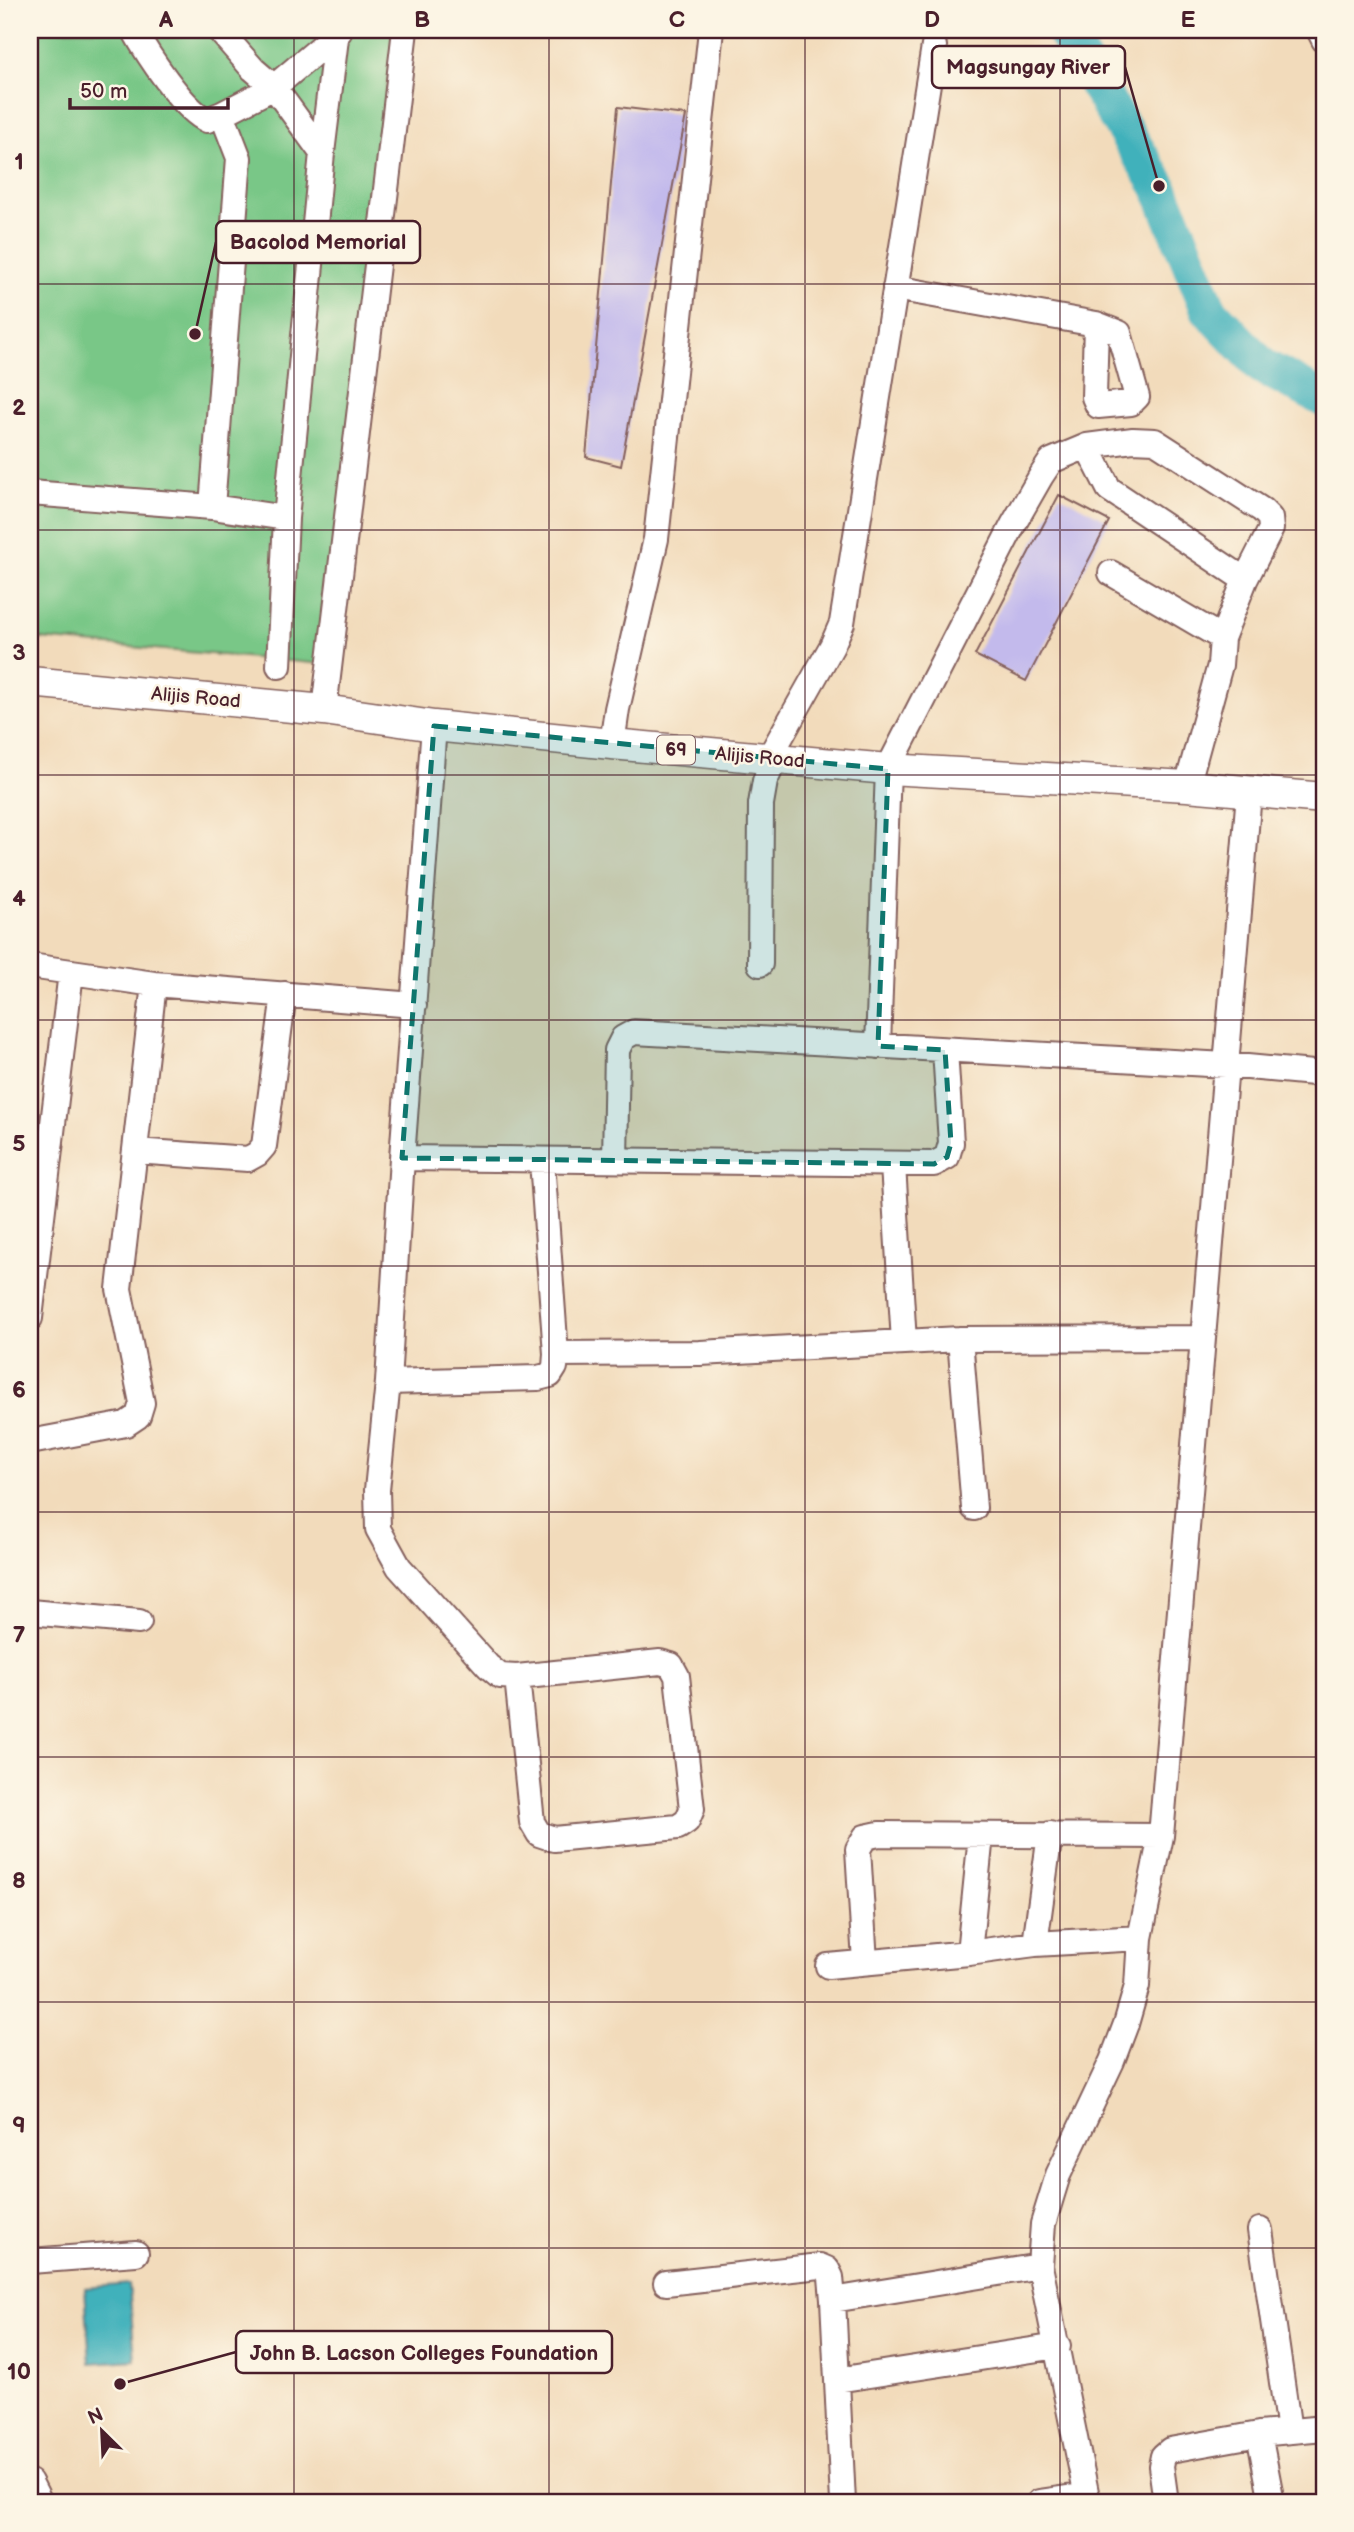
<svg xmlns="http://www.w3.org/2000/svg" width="1354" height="2532" viewBox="0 0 1354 2532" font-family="'Balsamiq Sans',sans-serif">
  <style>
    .green { fill: #79c787; stroke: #627359; stroke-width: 2 }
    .water { fill: #41b1bb; stroke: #466873; stroke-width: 2 }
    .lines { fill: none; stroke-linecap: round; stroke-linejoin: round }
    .river { stroke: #41b1bb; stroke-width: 37 }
    .building { fill: #c3baec }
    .minor-casing { stroke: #85615d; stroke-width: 28 }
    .major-casing { stroke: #85615d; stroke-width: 33 }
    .minor { stroke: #fff; stroke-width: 24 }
    .major { stroke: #fff; stroke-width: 30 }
    .marked { fill: #0f766e; fill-opacity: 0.2; stroke: #0f766e; stroke-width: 5; stroke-dasharray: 14 9; stroke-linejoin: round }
    .grid { fill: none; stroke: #4a1f2b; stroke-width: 2; stroke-opacity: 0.55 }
    .labels { text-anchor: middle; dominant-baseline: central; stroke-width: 5; stroke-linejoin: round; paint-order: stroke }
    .shield { fill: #fcf5e5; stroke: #7f5f63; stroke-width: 2 }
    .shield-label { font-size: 18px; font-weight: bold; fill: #4a1f2b }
    .street-label { font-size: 19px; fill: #4a1f2b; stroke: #fcf5e5 }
    .leader { fill: none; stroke: #4a1f2b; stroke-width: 2.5 }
    .callout-dot { fill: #4a1f2b; stroke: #fcf5e5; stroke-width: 2.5 }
    .callout { fill: #fcf5e5; stroke: #4a1f2b; stroke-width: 2.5 }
    .callout-label { font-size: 21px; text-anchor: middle; font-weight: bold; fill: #4a1f2b }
    .neatline { fill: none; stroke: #4a1f2b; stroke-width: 2.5 }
    .grid-label { font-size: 23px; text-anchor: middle; font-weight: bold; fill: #4a1f2b }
  </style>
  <rect width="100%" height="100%" fill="#fcf5e5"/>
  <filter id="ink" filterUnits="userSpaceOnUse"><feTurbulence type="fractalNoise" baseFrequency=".0143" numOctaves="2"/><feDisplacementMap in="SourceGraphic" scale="14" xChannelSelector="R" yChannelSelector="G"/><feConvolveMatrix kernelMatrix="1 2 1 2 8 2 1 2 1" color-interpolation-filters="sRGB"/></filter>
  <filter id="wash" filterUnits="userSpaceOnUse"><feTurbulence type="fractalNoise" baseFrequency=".00686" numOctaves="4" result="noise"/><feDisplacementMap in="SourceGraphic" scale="28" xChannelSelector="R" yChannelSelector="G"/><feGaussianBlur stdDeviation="1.57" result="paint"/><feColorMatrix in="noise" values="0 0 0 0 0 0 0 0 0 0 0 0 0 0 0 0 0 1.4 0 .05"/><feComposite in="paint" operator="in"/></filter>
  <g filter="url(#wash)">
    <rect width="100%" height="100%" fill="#f2dbbb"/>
    <path class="green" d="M30,30H393L323,664L30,638Z"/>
    <path class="water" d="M129,2284L135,2360L90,2363L85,2288Z"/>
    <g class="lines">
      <path class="river" d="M1063,30L1159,186L1209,310L1262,366L1324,399"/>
    </g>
    <g id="blocks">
      <path class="building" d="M618,107L686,115L621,466L586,457Z
        M1059,495L1109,521L1026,681L975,655Z"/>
    </g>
  </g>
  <g filter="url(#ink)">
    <use href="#blocks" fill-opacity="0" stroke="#85615d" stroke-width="2"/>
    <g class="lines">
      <defs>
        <path id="minor" d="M134,30C146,52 184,111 207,120L222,114
          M219,30L253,69L274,87L322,153
          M1319,30L1324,40
          M895,288L1096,324L1119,333L1137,397L1131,403L1098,406L1094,397L1096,324
          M30,493L212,507L286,518
          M212,507L239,158L222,114L274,87L339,32
          M1111,573L1222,638
          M279,666L286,518L322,153L337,30
          M324,710L405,30
          M434,726L402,1158L388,1382L377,1490L378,1529L399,1567L488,1666L500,1676L517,1677L660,1662L671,1665L677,1676L692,1809L687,1821L678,1827L554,1839L539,1834L532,1822L517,1677
          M612,744L617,709L656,539L711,30
          M769,758L832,646L842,623L934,46
          M1187,786L1220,665L1222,638L1245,580
          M760,964L761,804L765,781L775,759
          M30,966L154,984L414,1005
          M878,1046L888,769L1013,525L1041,476L1051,461L1087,446L1109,489L1245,580L1271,529L1270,518L1262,510L1155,441L1133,440L1087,446
          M135,1151L248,1159L257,1154L264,1146L284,994
          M402,1158L934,1164L947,1157L951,1143L945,1050
          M615,1160L617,1050L623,1038L634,1032L1226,1065L1324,1074
          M893,1165L904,1342
          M30,1318L71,972
          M960,1339L974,1508
          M556,1354L700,1353L960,1339L1203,1338
          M388,1382L538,1378L550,1375L555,1367L556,1354L542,1161
          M30,1442L126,1424L138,1416L142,1403L119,1289L154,984
          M30,1612L139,1622
          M1035,1944L1050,1834
          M969,1953L981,1835
          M865,1962L858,1849L865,1837L879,1834L1161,1836
          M828,1966L969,1953L1035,1944L1140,1938L1161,1836L1249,793
          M1260,2230L1289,2431
          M30,2261L136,2253
          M666,2283L820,2266L827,2269L831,2277L833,2300L843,2502
          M833,2300L1040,2266
          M837,2380L1058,2346
          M1259,2434L1272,2502
          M30,2482L40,2502
          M1039,2502L1087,2495
          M1088,2502L1040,2266L1043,2224L1058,2175L1112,2061L1126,2024L1137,1986L1140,1938
          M1166,2502L1161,2466L1163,2456L1170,2450L1259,2434L1324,2428"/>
        <path id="major" d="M30,682L324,710L434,726L612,744L888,769L1187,786L1324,798"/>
      </defs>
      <use href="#minor" class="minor-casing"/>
      <use href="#major" class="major-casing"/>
      <use href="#minor" class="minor"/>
      <use href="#major" class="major"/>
    </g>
  </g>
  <path class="marked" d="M434,726L888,769L878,1046L945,1050L951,1143L947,1157L934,1164L402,1158Z"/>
  <path class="grid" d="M294,30V2502M549,30V2502M805,30V2502M1060,30V2502M30,284H1324M30,530H1324M30,775H1324M30,1020H1324M30,1266H1324M30,1512H1324M30,1757H1324M30,2002H1324M30,2248H1324"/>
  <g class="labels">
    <rect class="shield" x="657" y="735.5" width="38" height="29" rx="5"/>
    <g class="shield-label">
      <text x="676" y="750">69</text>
    </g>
    <g class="street-label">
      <text transform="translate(196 698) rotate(5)">Alijis Road</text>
      <text transform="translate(760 758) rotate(5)">Alijis Road</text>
    </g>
  </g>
  <path class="leader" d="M1159 186L1125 67M195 334L216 242M120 2384L236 2352"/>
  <g class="callout-dot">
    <circle cx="1159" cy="186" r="7"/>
    <circle cx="195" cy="334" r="7"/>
    <circle cx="120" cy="2384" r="7"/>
  </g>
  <g class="callout">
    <rect x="932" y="46" width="193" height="42" rx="7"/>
    <rect x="216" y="221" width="204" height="42" rx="7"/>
    <rect x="236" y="2331" width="376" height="42" rx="7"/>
  </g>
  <g class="callout-label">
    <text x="1028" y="74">Magsungay River</text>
    <text x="318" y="249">Bacolod Memorial</text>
    <text x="424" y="2360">John B. Lacson Colleges Foundation</text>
  </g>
  <rect width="1354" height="2532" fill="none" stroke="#fcf5e5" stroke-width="77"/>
  <g transform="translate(102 2431) rotate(336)" stroke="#fcf5e5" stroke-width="5" paint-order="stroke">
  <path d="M0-5L12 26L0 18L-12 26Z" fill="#4a1f2b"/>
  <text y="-10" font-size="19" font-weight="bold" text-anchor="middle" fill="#4a1f2b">N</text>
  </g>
  <path d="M70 98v10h158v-10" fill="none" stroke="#4a1f2b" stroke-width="3.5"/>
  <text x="80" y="98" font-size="21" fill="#4a1f2b" stroke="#fcf5e5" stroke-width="5" paint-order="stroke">50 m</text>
  <rect x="38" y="38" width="1278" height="2456" class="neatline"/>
  <g class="grid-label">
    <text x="166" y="27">A</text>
    <text x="422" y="27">B</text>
    <text x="677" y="27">C</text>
    <text x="932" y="27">D</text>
    <text x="1188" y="27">E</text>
    <text x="19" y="169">1</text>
    <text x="19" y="415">2</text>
    <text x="19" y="660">3</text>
    <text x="19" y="906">4</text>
    <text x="19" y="1151">5</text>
    <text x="19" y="1397">6</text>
    <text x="19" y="1642">7</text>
    <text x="19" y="1888">8</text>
    <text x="19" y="2133">9</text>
    <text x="19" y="2379">10</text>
  </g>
</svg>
